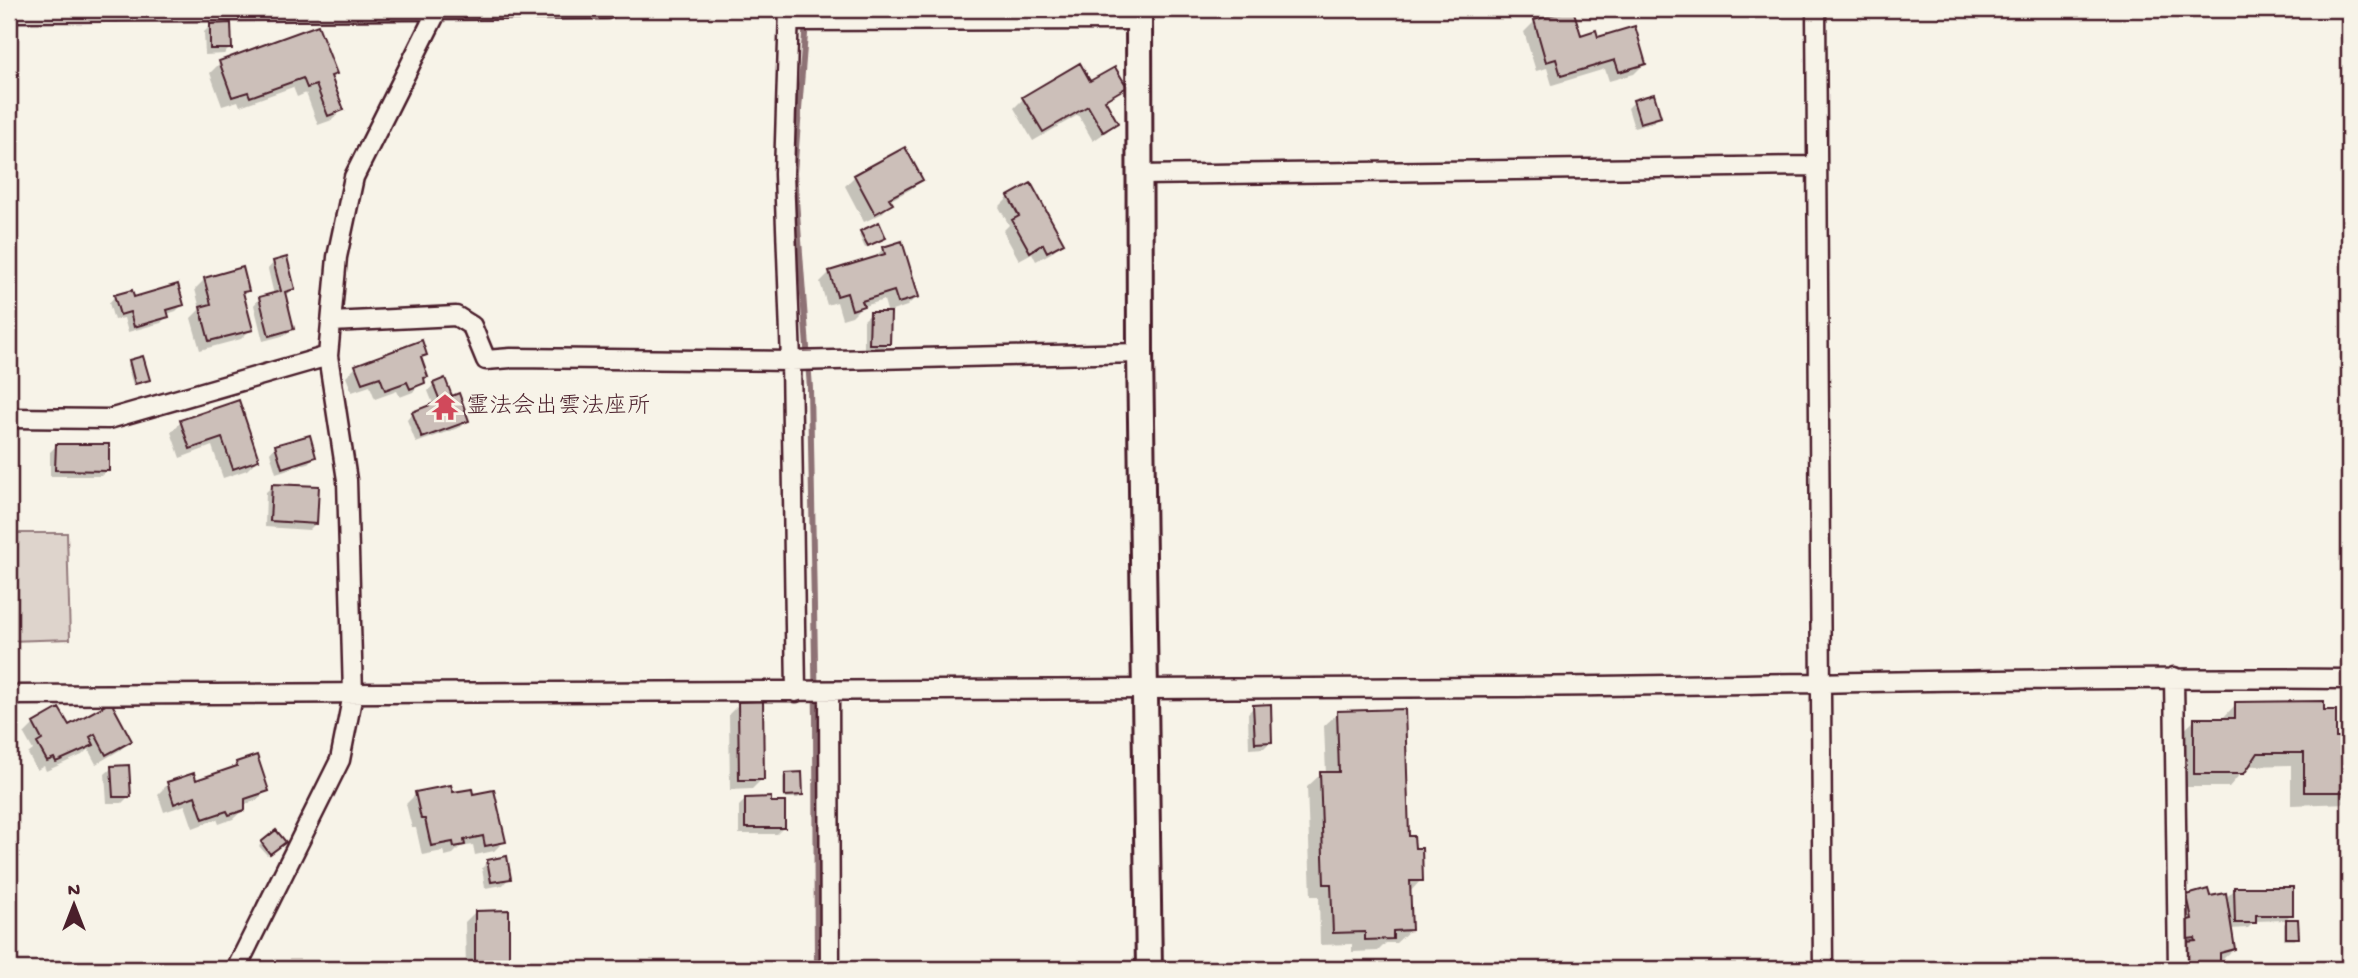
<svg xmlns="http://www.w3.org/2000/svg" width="2358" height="978" viewBox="0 0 2358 978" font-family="'Gochi Hand','Klee One',sans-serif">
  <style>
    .green { fill: #ded4cc; stroke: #947a7c; stroke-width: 2 }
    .shadow { fill: #0003 }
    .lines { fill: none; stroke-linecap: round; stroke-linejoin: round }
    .stream { stroke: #8e7275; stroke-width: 6 }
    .building { fill: #ccbfb9; stroke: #4a1f2b; stroke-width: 2 }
    .street-casing { stroke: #4a1f2b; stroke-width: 23 }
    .secondary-casing { stroke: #4a1f2b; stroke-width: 30 }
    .street { stroke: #f7f3e8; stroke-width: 18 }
    .secondary { stroke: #f7f3e8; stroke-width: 24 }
    .labels { text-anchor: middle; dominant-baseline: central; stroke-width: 5; stroke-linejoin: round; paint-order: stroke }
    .poi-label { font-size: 23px; fill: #4a1f2b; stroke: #f7f3e8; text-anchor: start }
  </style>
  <rect width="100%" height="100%" fill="#f7f3e8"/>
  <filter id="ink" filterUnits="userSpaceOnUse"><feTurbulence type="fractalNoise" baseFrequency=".0143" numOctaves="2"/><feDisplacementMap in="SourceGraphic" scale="14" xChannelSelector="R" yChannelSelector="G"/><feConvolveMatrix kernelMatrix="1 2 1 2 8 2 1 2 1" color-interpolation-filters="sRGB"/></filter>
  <g filter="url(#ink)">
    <path class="green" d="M9,533H67L70,639L9,641Z"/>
    <path class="shadow" d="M1534,22L1580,37L1597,39L1644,64L1634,74L1609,81L1605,69L1552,85L1547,68L1536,71L1524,32Z
      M211,25L230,48L224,54L205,55L204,32Z
      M220,63L335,74L330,78L342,110L332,120L318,125L306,93L297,97L293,87L240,106L238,101L222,106L210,73Z
      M1089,84L1125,86L1104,102L1116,122L1106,132L1093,141L1078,115L1033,141L1014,108L1024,98Z
      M1634,102L1659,117L1652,123L1634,128L1628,108Z
      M855,176L921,179L911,189L889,201L891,204L881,214L864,222L845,186Z
      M1009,197L1061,243L1051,253L1036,261L1032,253L1019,260L1003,231L1009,225L999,207Z
      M861,233L884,237L865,248L859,235Z
      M884,248L917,296L907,306L889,312L888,343L882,350H864V320L871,314H888L884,300L861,307L852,316L842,319L837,302L827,305L820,282L830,272L873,259Z
      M274,262L294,288L284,296L292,329L286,335L263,341L254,305L260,298L274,295L268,269Z
      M205,279L247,290L242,295L251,329L241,339L200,350L191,318L200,309L195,289Z
      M115,296L182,305L176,311L167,314V316L161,323L128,332L124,318L114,320L109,303Z
      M425,354L420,359L426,376L413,392L400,397L397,391L375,399L370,386L352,392L346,377L356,367Z
      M130,362L148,379L145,382L133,385L127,365Z
      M434,384L451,398L467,421L461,427L416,443L407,420L413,413L434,406L428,391Z
      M238,402L257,460L247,470L223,478L212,446L180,458L171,432L181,422Z
      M56,446L107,470L101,476H50V452Z
      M276,446L314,457L308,463L276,473L270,453Z
      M273,486L316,523L309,530L265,527L266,492Z
      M739,704L762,779L752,789L730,790L729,714Z
      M2236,704L2322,712L2334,740H2349V803L2291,805V765L2247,766L2229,787H2182L2181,733L2195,720L2222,719Z
      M9,706H15V746L9,752Z
      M1254,707L1270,742L1264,748L1249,749L1248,713Z
      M1338,713L1407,837L1421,880L1409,893L1410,930L1396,943H1386L1378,951L1352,952V944L1320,945L1319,896H1311L1307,787L1321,774H1326L1324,726Z
      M34,724L68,728L130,741L120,750L96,764L88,749L82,755L46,771L44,766L37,770L28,754L33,750L24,734Z
      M237,764L267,790L257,800L244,805V809L233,819L219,824L217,819L193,828L185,805L164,812L158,794L168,784L195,783L230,770Z
      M112,768L129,796L122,803H107L105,774Z
      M786,774L801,795L798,798H783V777Z
      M416,794H452L504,841L494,851L475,855L473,845L460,847L453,854L445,856L443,851L422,855L416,828H412L406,804Z
      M745,800L783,828L777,834H739V806Z
      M276,832L281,844L267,855L259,846Z
      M488,862L509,878L503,885L485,888L482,868Z
      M2235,889L2291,914L2285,920L2255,921L2248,928L2230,929L2234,949L2223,959L2218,960L2211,969H2178V906L2188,896L2209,898L2228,905V896Z
      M475,912H507V969H466L465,922Z
      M2286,921L2297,937L2295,940H2284V924Z
      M2349,964V969H2256L2260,965Z"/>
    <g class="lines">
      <path class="stream" d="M807,9L794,173L810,388L816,717L817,969"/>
    </g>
    <path class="building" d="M1573,9L1581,35L1596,30L1598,37L1635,26L1646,64L1619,72L1615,60L1561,76L1556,59L1546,62L1534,20Z
      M231,23L232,49H210V24Z
      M318,25L337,74L331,76L344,110L328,116L316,85L307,88L303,78L250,97L248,92L232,97L219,61Z
      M1080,63L1090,81L1115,67L1127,87L1105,100L1118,123L1103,132L1088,106L1043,132L1022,97Z
      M1654,94L1661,117L1640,123L1633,100Z
      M905,147L923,180L889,198L893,204L875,214L854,175Z
      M1031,183L1064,243L1047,252L1043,244L1030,252L1012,220L1019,216L1008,196Z
      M879,222L886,238L868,246L860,231Z
      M902,241L919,297L898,303L894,291L862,301L864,306L852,310L847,293L837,296L829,271L885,254L883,247Z
      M287,257L295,289L285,292L294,329L269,336L259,297L281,291L273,261Z
      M243,267L249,291L243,292L253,330L209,341L200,307L211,304L204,278Z
      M178,284L184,305L167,310L169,317L134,327L130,312L120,315L114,295L132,290L134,297Z
      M870,312H891L890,344H869Z
      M422,340L427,355L421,357L428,377L424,378L425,383L410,389L407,382L385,390L380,377L362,383L355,365Z
      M143,356L150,380L135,384L129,360Z
      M445,378L452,396L459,393L469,421L422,438L412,412L440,401L433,383Z
      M239,400L259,460L233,469L222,438L190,449L180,420Z
      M310,435L316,457L282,468L275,445Z
      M56,444H109V471L55,470Z
      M272,484L319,486L317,524L270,521Z
      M763,701L764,780H739L738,702Z
      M2324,701V710H2336V738H2349V792H2304V753H2258L2244,774H2194V718H2235V702Z
      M111,702L132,741L106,755L95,734L90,737L94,745L56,762L54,758L47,761L37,743L42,740L33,723L59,708L69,725Z
      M9,704H17V747H9Z
      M1271,704L1272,742L1255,743L1253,705Z
      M1405,709L1409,836H1414L1415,848H1422L1423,881H1410L1412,930L1393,931V939L1365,940V932L1333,933L1331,884H1324L1320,772H1339L1337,711Z
      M257,755L269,791L245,799V810L229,815L227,811L203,819L195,796L174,804L167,782L194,773L196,780L237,766L236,762Z
      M129,765L131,797H113L111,766Z
      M802,772L803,795L785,796V773Z
      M451,785L453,792L472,789L473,794L494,790L506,842L485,846L483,836L464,840L465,845L454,847L453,842L431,846L425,819H421L415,792Z
      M771,797V802H785V828H745V798Z
      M276,830L286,842L270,854L261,842Z
      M507,856L511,879L491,882L487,860Z
      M2234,887H2293V915H2256V923H2235Z
      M2208,889L2210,896L2226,893L2235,949L2220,953V963L2188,964L2185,942L2196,941L2195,938L2188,939L2184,921L2192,919L2187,895Z
      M509,910V969H475V911Z
      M2286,919H2298L2299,938H2286Z
      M2349,962V969H2259V963Z"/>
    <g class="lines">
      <defs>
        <path id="street" d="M1816,9L1823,969
          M9,12L607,9
          M789,21L1139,20
          M1139,175L1816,166
          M331,322L456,316L472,326L486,360L511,358L791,361L784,174L789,9
          M9,418L109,419L328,356
          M2174,677L2178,969
          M796,692L791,361L1140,353
          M829,692L830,969
          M9,695C507,693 1005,691 1502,687C1785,685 2067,676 2349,679
          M236,969L340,760L353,694L347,480L328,356L337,257L354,177L438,9"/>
        <path id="secondary" d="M1139,9L1140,353L1149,969"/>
      </defs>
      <use href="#street" class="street-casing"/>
      <use href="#secondary" class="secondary-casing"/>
      <use href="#street" class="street"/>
      <use href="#secondary" class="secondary"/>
    </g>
  </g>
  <defs>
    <symbol id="temple-bare" viewBox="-9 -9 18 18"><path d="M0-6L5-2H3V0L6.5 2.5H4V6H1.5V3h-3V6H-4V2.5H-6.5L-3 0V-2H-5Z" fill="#d1495b" stroke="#f7f3e8" stroke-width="2.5" paint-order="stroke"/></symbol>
  </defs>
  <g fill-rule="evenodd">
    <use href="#temple-bare" x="426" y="388" width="38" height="38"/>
  </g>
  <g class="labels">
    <g class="poi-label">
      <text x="466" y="407">霊法会出雲法座所</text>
    </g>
  </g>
  <rect width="2358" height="978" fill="none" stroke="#f7f3e8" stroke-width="35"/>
  <rect x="18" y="18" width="2323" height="943" fill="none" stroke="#4a1f2b" stroke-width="2.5" filter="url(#ink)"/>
  <g transform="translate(74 905)" stroke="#f7f3e8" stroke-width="5" paint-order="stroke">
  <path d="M0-5L12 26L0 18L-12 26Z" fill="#4a1f2b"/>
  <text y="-10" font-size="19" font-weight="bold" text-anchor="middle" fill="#4a1f2b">N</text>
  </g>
</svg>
